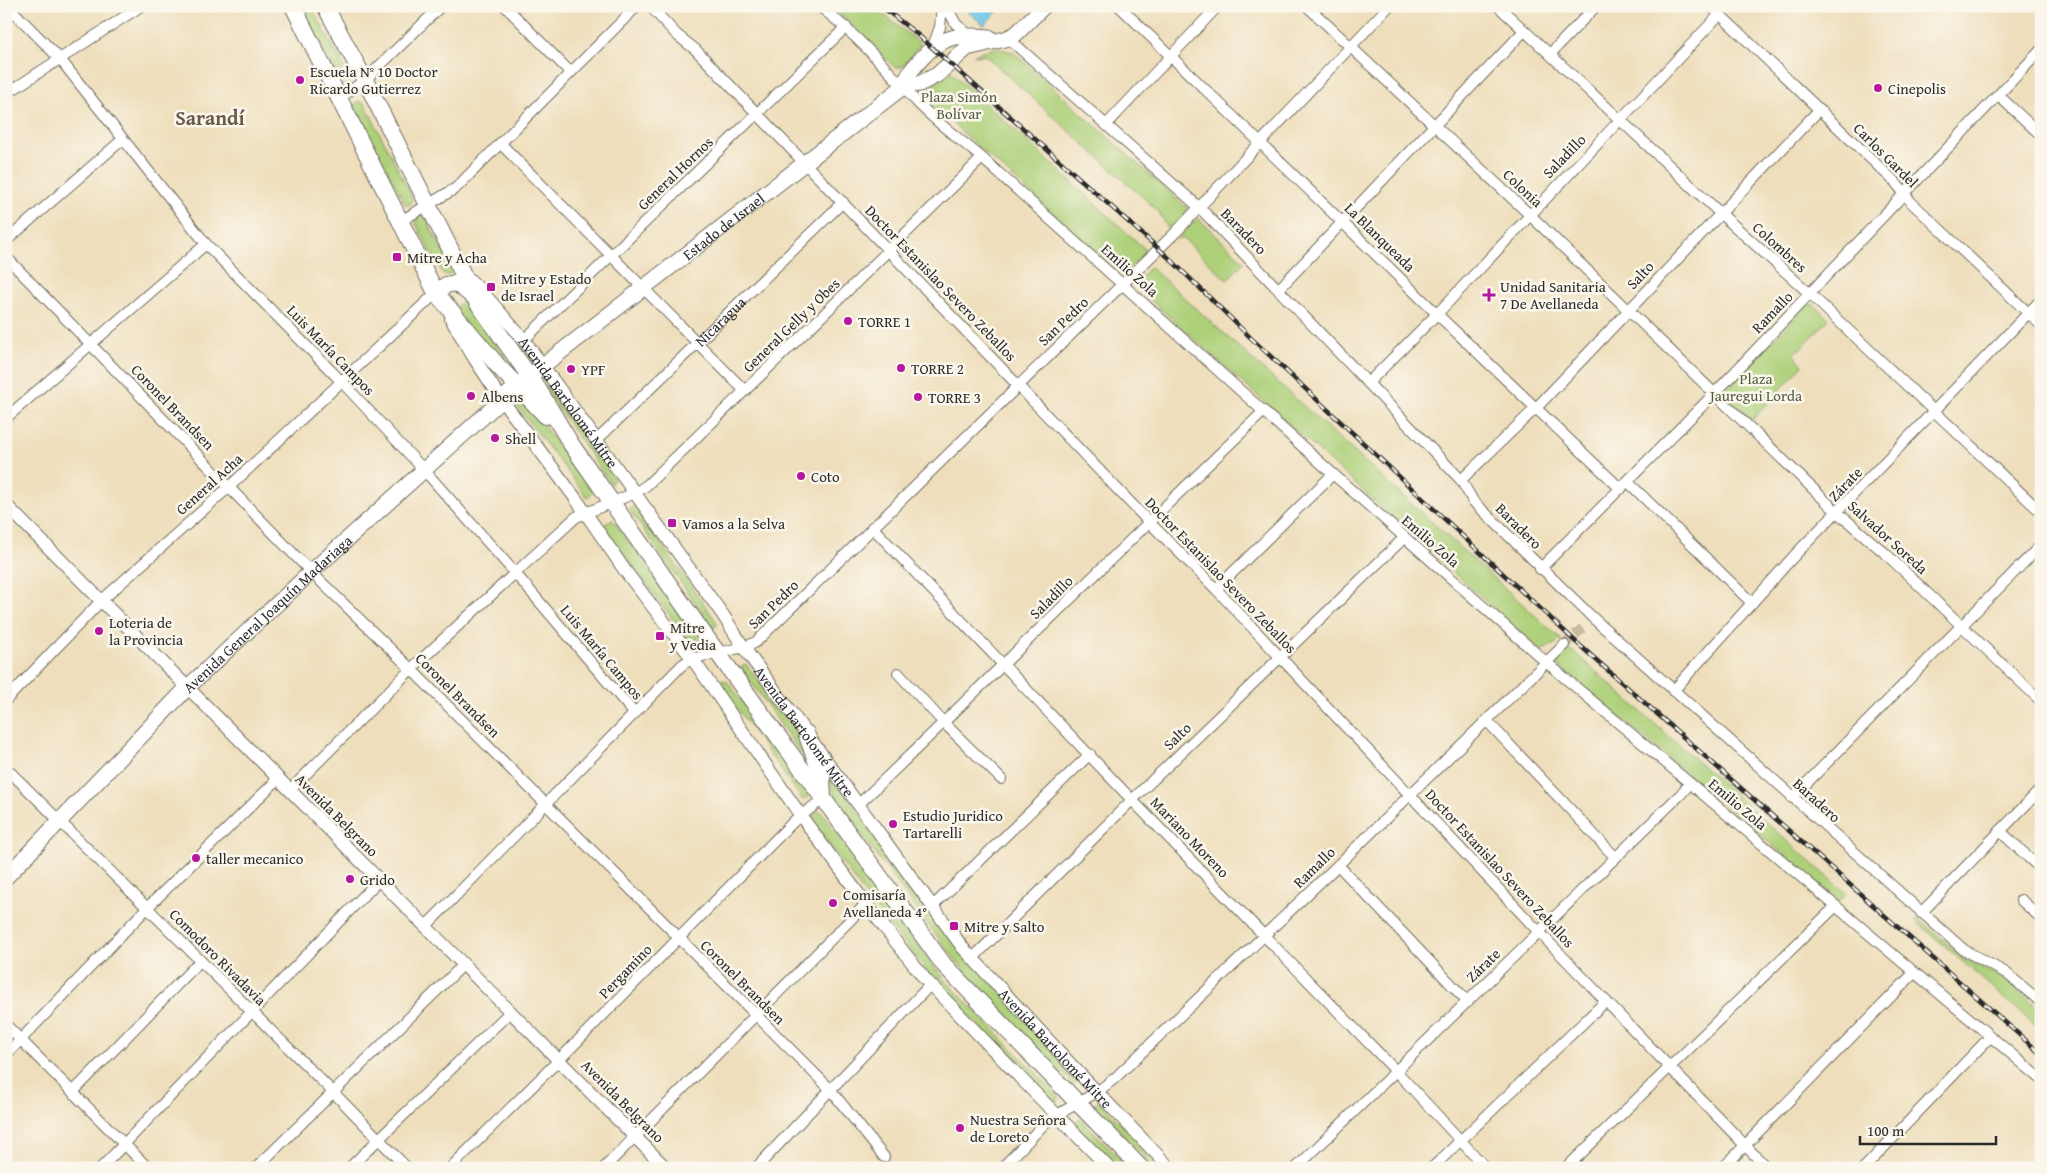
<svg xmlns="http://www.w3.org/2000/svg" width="2047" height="1174" viewBox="0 0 2047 1174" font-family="'Gentium Book Plus',serif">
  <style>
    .green { fill: #add079; stroke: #6c7e52 }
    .water { fill: #66c4e4; stroke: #487888 }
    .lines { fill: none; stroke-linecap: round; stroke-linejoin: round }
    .minor-tunnel { stroke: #c7ba9e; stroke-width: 10; stroke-dasharray: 10 5; stroke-linecap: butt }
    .minor-casing { stroke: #6f6a5d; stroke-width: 12 }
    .tertiary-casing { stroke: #6f6a5d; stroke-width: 14 }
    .secondary-casing { stroke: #6f6a5d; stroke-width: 17 }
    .primary-casing { stroke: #6f6a5d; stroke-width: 18 }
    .minor { stroke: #fff; stroke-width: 10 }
    .tertiary { stroke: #fff; stroke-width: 12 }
    .secondary { stroke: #fff; stroke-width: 15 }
    .primary { stroke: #fff; stroke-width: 16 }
    .rail-casing { stroke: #2b2b2b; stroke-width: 4.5 }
    .rail { stroke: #fbf7ec; stroke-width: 2.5; stroke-dasharray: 8; stroke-linecap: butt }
    .poi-dot { fill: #b5179e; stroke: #fbf7ec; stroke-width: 2 }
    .labels { text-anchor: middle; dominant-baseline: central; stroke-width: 5; stroke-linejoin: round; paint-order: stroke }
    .poi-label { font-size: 15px; fill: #2b2b2b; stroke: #fbf7ec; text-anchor: start }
    .park-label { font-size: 15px; fill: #525d42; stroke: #fbf7ec }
    .street-label { font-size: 15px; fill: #2b2b2b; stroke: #fbf7ec }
    .district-label { font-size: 20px; font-weight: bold; fill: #6b5a4e; stroke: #fbf7ec }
  </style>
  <rect width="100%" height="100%" fill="#fbf7ec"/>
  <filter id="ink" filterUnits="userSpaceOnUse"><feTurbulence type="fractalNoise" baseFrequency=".02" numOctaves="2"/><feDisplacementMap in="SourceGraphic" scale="10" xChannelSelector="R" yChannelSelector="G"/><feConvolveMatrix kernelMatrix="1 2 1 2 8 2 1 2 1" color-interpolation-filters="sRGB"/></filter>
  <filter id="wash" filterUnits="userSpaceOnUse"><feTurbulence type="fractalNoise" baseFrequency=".0096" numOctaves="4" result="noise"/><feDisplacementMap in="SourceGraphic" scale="20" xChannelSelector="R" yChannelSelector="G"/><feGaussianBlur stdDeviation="1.12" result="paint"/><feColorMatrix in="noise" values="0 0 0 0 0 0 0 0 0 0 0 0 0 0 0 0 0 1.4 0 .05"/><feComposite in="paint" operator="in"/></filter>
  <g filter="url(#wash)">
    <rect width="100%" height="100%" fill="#eedebb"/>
    <path class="green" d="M301,6H311L350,78L349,85L346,86L341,83Z
      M830,6H872L921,44L902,67H894L846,19Z
      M996,48L1013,52L1189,210L1169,230L1158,211L985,55L974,56L980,52Z
      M951,72L1147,251L1122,275L924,98L938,80Z
      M359,101L365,104L412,197L410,205L405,204L355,108L356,103Z
      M421,215L424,216L452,268V272L449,275L443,274L416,224L417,216Z
      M1198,218L1244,262L1227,280L1183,238L1177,239Z
      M1150,267L1562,640L1541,651L1134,285Z
      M463,300L477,323L496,344L511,366L506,369L453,310Z
      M1808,304L1814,305L1829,319L1794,355L1803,365L1752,420L1728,397V387Z
      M547,386L614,478L611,484L544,388Z
      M524,400L593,492L587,497L517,406Z
      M634,506L718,624L713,628L629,509Z
      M612,519L699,639L692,645L603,526Z
      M1568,647L1846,893L1839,901L1555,663Z
      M746,664L811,753L819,779L741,668L743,665Z
      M723,680L727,681L810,796L803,800L720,685Z
      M825,766L934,916L1078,1078L1077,1082L1073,1084L969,977L927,923L843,810L835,796Z
      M818,811L822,812L878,893L943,978L1059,1097L1057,1102H1054L936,982L869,900L810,818Z
      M1918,918L1965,959L2008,981L2041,1010V1030L1916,921Z
      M1099,1101L1163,1168H1155L1094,1105Z
      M1080,1118L1129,1168H1117L1074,1124Z"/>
    <path class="water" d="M961,6H1003L984,25Z"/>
  </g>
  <g filter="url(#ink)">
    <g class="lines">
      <path class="minor-tunnel" d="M1564,645L1586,625"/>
      <defs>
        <g id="minor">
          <path d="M8,6L60,59L206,244L341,381L424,470L515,573L634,713"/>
          <path d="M505,6L570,72"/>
          <path d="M650,6L677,35L696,50L1148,521L1216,589L1539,932L1767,1168"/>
          <path d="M819,6C856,34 884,66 915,100C933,120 961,140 982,158L1333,474L1546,662L2041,1079"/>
          <path d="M946,6L956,24L969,35"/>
          <path d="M1119,6L1437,314L1621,489"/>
          <path d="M1307,6L1530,215L1838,513L1886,554L2041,701"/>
          <path d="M1498,6L1720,213L1810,294L2041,512"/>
          <path d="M1711,6L1896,183L1911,202L2041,325"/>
          <path d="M1008,38L1200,208L1461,480L1473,501L1593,618L1964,950L2006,973L2041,1002"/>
          <path d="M933,46L940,27L942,6"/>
          <path d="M1550,54L1596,6"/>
          <path d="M6,94L141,6"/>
          <path d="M1998,95L2041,135"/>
          <path d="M340,98L365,80L441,6"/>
          <path d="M1107,124L1218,6"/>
          <path d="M500,143L745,391"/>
          <path d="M401,221L456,188L637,6"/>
          <path d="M6,241L122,140"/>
          <path d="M6,257L311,572L411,669L830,1089L884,1157"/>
          <path d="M1279,289L1524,31"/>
          <path d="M524,340L846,27"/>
          <path d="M1368,383L1437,314L1720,14"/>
          <path d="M6,418L206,244"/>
          <path id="s1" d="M597,440L843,202"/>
          <path d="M1461,480L1537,407L1819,110"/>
          <path d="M1628,482L1752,603"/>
          <path d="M6,521L14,513"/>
          <path d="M872,527L1132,800L1396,1071L1486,1168"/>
          <path d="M1540,569L1715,393L2041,50"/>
          <path d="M1216,589L1333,474"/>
          <path d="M898,673L944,723L1001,779"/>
          <path d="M1673,691L1794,556L2041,300"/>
          <path d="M6,700L102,600L229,487L436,293"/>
          <path d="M1487,721L1615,857"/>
          <path d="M6,768L334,1093L407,1168"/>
          <path d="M290,790L411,669L576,517L635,493L647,485L819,319L982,158"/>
          <path d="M1792,798L2041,545"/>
          <path d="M859,804C995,674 1128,541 1264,411"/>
          <path d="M2000,831L2041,869"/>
          <path d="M1338,865L1468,1002"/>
          <path d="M2021,900L2041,918"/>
          <path d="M933,906L1090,754"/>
          <path d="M1921,913L2041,789"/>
          <path d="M426,926L682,665C698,652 733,654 756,642L1176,232L1389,6"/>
          <path d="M973,958L1132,800L1404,538"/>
          <path d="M6,1025L148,1168"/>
          <path d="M6,1055L147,908L278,779"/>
          <path d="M73,1092L200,961"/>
          <path d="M101,1168L379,880"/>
          <path d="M256,1168L463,965"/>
          <path d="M349,1168L510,1012"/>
          <path d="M450,1168L559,1060L794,821L823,799"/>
          <path d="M604,1168L866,904"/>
          <path d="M756,1168L930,985"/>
          <path d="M1002,1168L1048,1120L1097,1092L1115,1078L1338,865L1564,645"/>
          <path d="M1296,1168L1681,794L1690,783"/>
          <path d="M1432,1168L1606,1001"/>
          <path d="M1566,1168L1836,906"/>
          <path d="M1723,1168L1914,973"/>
          <path d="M1864,1168L1990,1037"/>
        </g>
        <g id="tertiary">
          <path id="s2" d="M468,278L485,295L524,340L723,615L744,648L963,948L1076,1070L1170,1168"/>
          <path d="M451,319L474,358L502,400L576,499L626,572L692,658L801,816L866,904L925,979L1036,1094L1109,1168"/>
          <path d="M6,505L666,1168"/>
        </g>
        <g id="secondary">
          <path d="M904,86C907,75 913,68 921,59C943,35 958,34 989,37"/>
          <path id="s3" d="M6,877L188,687L311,572L518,385L904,86L919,84L937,75L967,48L1005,39L1016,34L1044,6"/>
        </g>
        <path id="primary" d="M293,6L436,293L499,367L546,416
          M325,6L365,80L477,302L537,387L571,444L701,630L944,965L1141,1168
          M436,293L446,285L456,283L471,295
          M806,733L822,777L823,799"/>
      </defs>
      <use href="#minor" class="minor-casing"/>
      <use href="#tertiary" class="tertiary-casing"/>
      <use href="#secondary" class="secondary-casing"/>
      <use href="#primary" class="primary-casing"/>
      <use href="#minor" class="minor"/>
      <use href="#tertiary" class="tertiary"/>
      <use href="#secondary" class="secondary"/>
      <use href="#primary" class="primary"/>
      <defs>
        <path id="rail" d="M881,6L918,35L1168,257L1251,338L1576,642L2041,1054"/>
      </defs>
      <use href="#rail" class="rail-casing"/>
      <use href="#rail" class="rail"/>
    </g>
  </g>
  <g class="poi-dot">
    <circle cx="300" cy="80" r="5"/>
    <circle cx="1878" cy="88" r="5"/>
    <rect x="392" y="252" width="10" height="10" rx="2.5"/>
    <rect x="486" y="282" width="10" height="10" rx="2.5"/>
    <path d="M1486.5 287.5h5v5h5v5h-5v5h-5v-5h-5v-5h5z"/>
    <circle cx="848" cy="321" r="5"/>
    <circle cx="901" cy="368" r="5"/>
    <circle cx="571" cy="369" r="5"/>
    <circle cx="471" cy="396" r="5"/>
    <circle cx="918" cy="397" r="5"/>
    <circle cx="495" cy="438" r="5"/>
    <circle cx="801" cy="476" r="5"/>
    <rect x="667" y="518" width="10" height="10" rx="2.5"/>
    <circle cx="99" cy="631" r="5"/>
    <rect x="655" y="631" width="10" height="10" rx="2.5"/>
    <circle cx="893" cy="824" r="5"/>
    <circle cx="196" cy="858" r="5"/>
    <circle cx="350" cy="879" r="5"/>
    <circle cx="833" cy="903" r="5"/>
    <rect x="949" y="921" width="10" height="10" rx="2.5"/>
    <circle cx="960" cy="1128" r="5"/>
  </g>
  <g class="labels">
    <g class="poi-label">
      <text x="310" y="71">Escuela Nº 10 Doctor<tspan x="310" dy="17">Ricardo Gutierrez</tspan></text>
      <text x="1888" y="88">Cinepolis</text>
      <text x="407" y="257">Mitre y Acha</text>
      <text x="501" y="278">Mitre y Estado<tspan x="501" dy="17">de Israel</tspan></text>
      <text x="1500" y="286">Unidad Sanitaria<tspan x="1500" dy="17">7 De Avellaneda</tspan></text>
      <text x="858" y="321">TORRE 1</text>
      <text x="911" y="368">TORRE 2</text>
      <text x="581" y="369">YPF</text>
      <text x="481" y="396">Albens</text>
      <text x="928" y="397">TORRE 3</text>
      <text x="505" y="438">Shell</text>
      <text x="811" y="476">Coto</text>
      <text x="682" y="523">Vamos a la Selva</text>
      <text x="109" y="622">Loteria de<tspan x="109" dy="17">la Provincia</tspan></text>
      <text x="670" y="627">Mitre<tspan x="670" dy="17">y Vedia</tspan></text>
      <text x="903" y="815">Estudio Juridico<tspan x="903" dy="17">Tartarelli</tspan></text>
      <text x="206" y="858">taller mecanico</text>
      <text x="360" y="879">Grido</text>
      <text x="843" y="894">Comisaría<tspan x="843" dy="17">Avellaneda 4°</tspan></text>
      <text x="964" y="926">Mitre y Salto</text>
      <text x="970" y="1119">Nuestra Señora<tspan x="970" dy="17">de Loreto</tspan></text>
    </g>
    <g class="park-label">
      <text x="959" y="96">Plaza Simón<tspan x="959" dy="17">Bolívar</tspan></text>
      <text x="1756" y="378">Plaza<tspan x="1756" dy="17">Jauregui Lorda</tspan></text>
    </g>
    <g class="street-label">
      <text transform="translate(1886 155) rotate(45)">Carlos Gardel</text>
      <text transform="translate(1564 156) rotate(-46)">Saladillo</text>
      <text transform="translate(675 173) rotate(-44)">General Hornos</text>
      <text transform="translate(1523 188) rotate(43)">Colonia</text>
      <text stroke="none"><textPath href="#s3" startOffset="970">Estado de Israel</textPath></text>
      <text transform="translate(1244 231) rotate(46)">Baradero</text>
      <text transform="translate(1380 237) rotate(44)">La Blanqueada</text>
      <text transform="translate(1780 247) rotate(42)">Colombres</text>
      <text transform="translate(1130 270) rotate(42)">Emilio Zola</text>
      <text transform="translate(1640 275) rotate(-47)">Salto</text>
      <text transform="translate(941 283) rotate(46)">Doctor Estanislao Severo Zeballos</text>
      <text transform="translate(1772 312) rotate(-46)">Ramallo</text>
      <text transform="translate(1063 321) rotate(-44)">San Pedro</text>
      <text stroke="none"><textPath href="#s1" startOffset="171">Nicaragua</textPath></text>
      <text transform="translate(791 325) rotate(-44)">General Gelly y Obes</text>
      <text transform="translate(331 350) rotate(46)">Luis María Campos</text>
      <text stroke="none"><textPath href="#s2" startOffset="160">Avenida Bartolomé Mitre</textPath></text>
      <text transform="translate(173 407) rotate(46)">Coronel Brandsen</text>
      <text transform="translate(209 484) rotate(-42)">General Acha</text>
      <text transform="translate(1845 484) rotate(-46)">Zárate</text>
      <text transform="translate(1519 526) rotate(45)">Baradero</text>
      <text transform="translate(1888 537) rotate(42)">Salvador Soreda</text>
      <text transform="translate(1431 541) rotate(41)">Emilio Zola</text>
      <text transform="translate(1221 575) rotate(46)">Doctor Estanislao Severo Zeballos</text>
      <text transform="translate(1051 597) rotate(-45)">Saladillo</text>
      <text transform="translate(773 604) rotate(-44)">San Pedro</text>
      <text stroke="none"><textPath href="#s3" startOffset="371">Avenida General Joaquín Madariaga</textPath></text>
      <text transform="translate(602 652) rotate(50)">Luis María Campos</text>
      <text transform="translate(458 695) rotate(45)">Coronel Brandsen</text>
      <text stroke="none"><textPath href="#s2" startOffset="565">Avenida Bartolomé Mitre</textPath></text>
      <text transform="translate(1177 736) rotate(-44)">Salto</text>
      <text transform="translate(1817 800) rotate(42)">Baradero</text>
      <text transform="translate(1738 804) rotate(40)">Emilio Zola</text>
      <text transform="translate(337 815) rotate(45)">Avenida Belgrano</text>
      <text transform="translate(1190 837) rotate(46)">Mariano Moreno</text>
      <text transform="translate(1314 867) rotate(-44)">Ramallo</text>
      <text transform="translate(1500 868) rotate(47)">Doctor Estanislao Severo Zeballos</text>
      <text transform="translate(218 957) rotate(45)">Comodoro Rivadavia</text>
      <text transform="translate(1483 965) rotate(-44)">Zárate</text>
      <text transform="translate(625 971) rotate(-46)">Pergamino</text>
      <text transform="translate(743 982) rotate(45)">Coronel Brandsen</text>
      <text stroke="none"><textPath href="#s2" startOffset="970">Avenida Bartolomé Mitre</textPath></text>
      <text transform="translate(623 1101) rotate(45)">Avenida Belgrano</text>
    </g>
    <g class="district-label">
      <text x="210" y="117">Sarandí</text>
    </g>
  </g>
  <rect width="2047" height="1174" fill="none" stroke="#fbf7ec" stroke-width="25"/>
  <path d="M1860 1136v8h136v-8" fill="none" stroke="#2b2b2b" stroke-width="2.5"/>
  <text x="1867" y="1136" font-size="15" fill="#2b2b2b" stroke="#fbf7ec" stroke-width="4" paint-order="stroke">100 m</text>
</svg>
